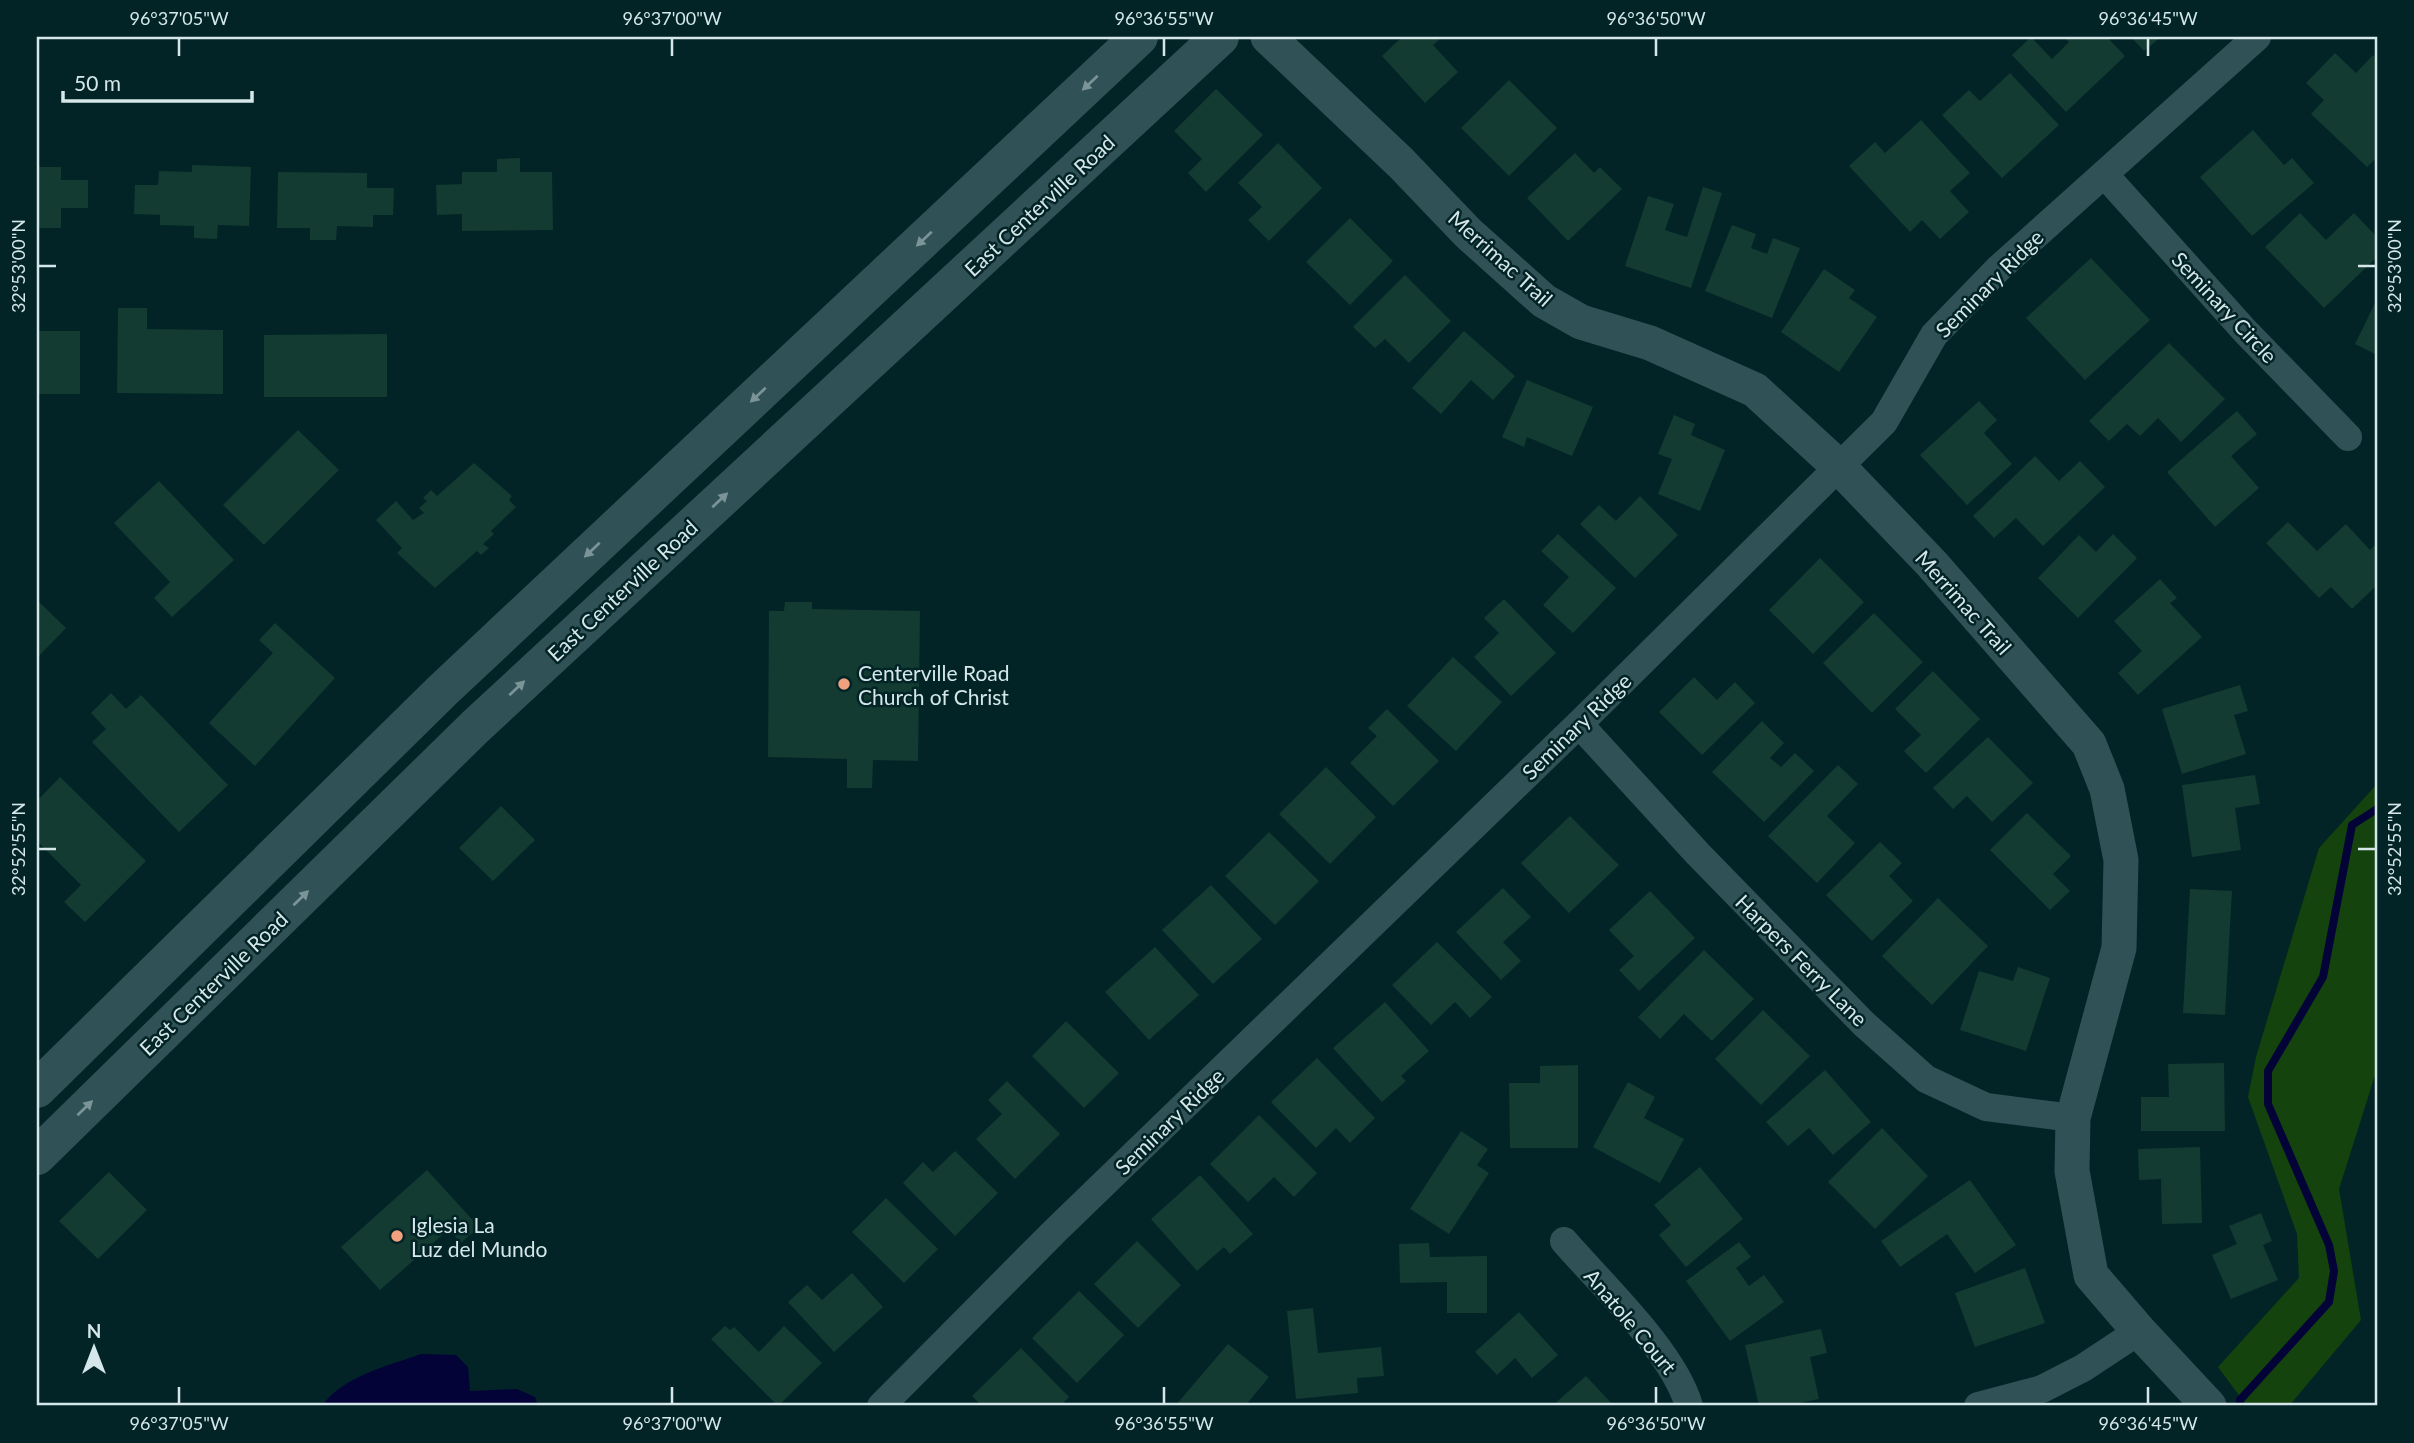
<svg xmlns="http://www.w3.org/2000/svg" width="2414" height="1443" viewBox="0 0 2414 1443" font-family="Lato,sans-serif">
  <style>
    .green { fill: #14430d }
    .water { fill: #040337 }
    .lines { fill: none; stroke-linecap: round; stroke-linejoin: round }
    .stream { stroke: #040337; stroke-width: 8 }
    .building { fill: #133b31 }
    .minor { stroke: #305155; stroke-width: 28 }
    .tertiary { stroke: #305155; stroke-width: 35 }
    .secondary { stroke: #305155; stroke-width: 38 }
    .oneway { fill: #7a9498 }
    .ticks { fill: none; stroke: #d5e7e9; stroke-width: 2.5 }
    .poi-dot { fill: #f1a17d; stroke: #022427; stroke-width: 2.5 }
    .labels { text-anchor: middle; dominant-baseline: central; stroke-width: 5; stroke-linejoin: round; paint-order: stroke }
    .street-label { font-size: 21px; fill: #d5e7e9; stroke: #022427 }
    .poi-label { font-size: 21px; fill: #d5e7e9; stroke: #022427; text-anchor: start }
    .neatline { fill: none; stroke: #d5e7e9; stroke-width: 2.5 }
    .ticks-label { font-size: 18px; text-anchor: middle; fill: #d5e7e9 }
  </style>
  <rect width="100%" height="100%" fill="#022427"/>
  <path class="green" d="M2377,784V1069L2339,1189L2361,1320L2289,1406H2247L2218,1367L2299,1278L2297,1234L2248,1097L2256,1057L2319,848Z"/>
  <path class="water" d="M421,1354L456,1355L468,1367L470,1391L517,1389L535,1397L538,1406H322C343,1376 388,1366 421,1354Z"/>
  <g class="lines">
    <path class="stream" d="M2240,1400L2329,1302L2334,1271L2329,1245L2268,1104V1071L2323,977L2352,825L2377,809"/>
  </g>
  <path class="building" d="M1402,37H1442L1433,45L1458,72L1425,103L1382,56Z
    M2031,37L2052,59L2069,42L2064,37H2107L2125,56L2066,112L2012,55Z
    M2131,37H2161L2144,51Z
    M2335,53L2356,73L2373,55L2377,59V157L2367,167L2311,114L2324,100L2306,83Z
    M2010,73L2059,125L2002,178L1942,115L1969,90L1980,101Z
    M1509,80L1557,128L1509,176L1461,128Z
    M1216,89L1263,135L1206,192L1188,173L1202,159L1174,131Z
    M1921,120L1970,173L1950,191L1969,212L1940,239L1922,220L1910,232L1849,166L1875,142L1885,153Z
    M2253,130L2284,165L2292,158L2314,183L2252,236L2200,177Z
    M1278,143L1322,188L1269,241L1248,220L1262,207L1238,183Z
    M1575,153L1594,173L1600,167L1622,189L1568,241L1527,198Z
    M520,158V172H552L553,230L462,231V214L437,215L436,185L462,184V172H497V159Z
    M192,165L251,167L249,226L218,225L217,239L194,238V226L160,225V215L134,214L135,185H158L159,171L192,172Z
    M37,167H61V180H88V208H61V228H37Z
    M278,172L367,173V188H394L393,215H373V227L337,226L336,240H310V228H277Z
    M1703,187L1722,193L1691,288L1625,266L1648,196L1674,204L1665,230L1687,237Z
    M2300,213L2326,240L2354,213L2377,237V257L2324,308L2265,247Z
    M1350,218L1393,261L1350,305L1306,262Z
    M1732,225L1756,234L1751,248L1767,254L1773,238L1800,248L1772,318L1705,291Z
    M2091,258L2150,320L2085,380L2026,318Z
    M1824,269L1855,290L1849,298L1877,317L1839,372L1781,332Z
    M1405,275L1451,321L1409,363L1385,339L1375,348L1353,327Z
    M2377,299V355L2355,344Z
    M118,308H147V329L223,330V394L117,393Z
    M37,331H80V394H37Z
    M1464,331L1515,376L1493,400L1471,380L1441,414L1412,388Z
    M387,334V397H264V335Z
    M2169,343L2225,399L2181,442L2158,418L2140,436L2127,424L2109,441L2089,421Z
    M1527,380L1593,407L1572,456L1527,437L1524,447L1502,437Z
    M1979,401L1997,420L1984,433L2012,464L1967,505L1920,455Z
    M2237,411L2257,434L2231,456L2259,488L2215,527L2167,472Z
    M1674,415L1695,424L1691,435L1725,450L1700,511L1658,494L1672,459L1658,454Z
    M298,430L339,470L264,545L223,505Z
    M2035,456L2059,481L2080,461L2105,487L2043,546L2016,518L1994,538L1973,516Z
    M474,463L512,496L509,500L516,507L491,531L494,534L483,544L489,548L481,555L477,551L435,588L397,553L402,548L376,520L396,501L413,520L424,513L419,508L427,501L423,498L431,490L437,496Z
    M159,481L234,560L172,617L154,598L170,582L114,523Z
    M1640,496L1678,535L1635,578L1580,524L1599,505L1616,521Z
    M2288,522L2317,551L2346,524L2370,550L2375,545L2377,547V585L2352,609L2331,587L2319,598L2266,543Z
    M1558,534L1616,588L1573,633L1543,605L1569,577L1541,551Z
    M2113,534L2137,558L2078,618L2038,578L2079,535L2096,552Z
    M1820,558L1864,602L1813,654L1769,610Z
    M2160,579L2177,598L2170,603L2202,637L2138,695L2118,673L2142,651L2114,621Z
    M1504,599L1556,653L1511,696L1474,657L1499,633L1484,618Z
    M37,600L66,628L37,658Z
    M785,602H812V609L920,611L918,761L873,760L872,788H847V759L768,757L769,611H784Z
    M1874,613L1923,662L1872,713L1823,663Z
    M275,623L335,678L255,766L209,723L273,653L259,640Z
    M1453,657L1502,702L1456,751L1407,706Z
    M1933,671L1980,719L1926,773L1904,751L1921,735L1895,709Z
    M1694,677L1717,700L1735,682L1755,703L1702,755L1659,712Z
    M2240,685L2248,711L2234,715L2246,754L2182,774L2162,709Z
    M111,693L126,709L141,695L228,785L179,832L92,742L106,729L91,713Z
    M1387,709L1439,761L1393,806L1350,763L1377,736L1368,728Z
    M1762,721L1784,743L1770,758L1781,767L1795,753L1814,771L1764,822L1712,772Z
    M1988,737L2033,783L1992,822L1967,796L1953,809L1933,788Z
    M1838,765L1858,784L1827,816L1855,843L1817,883L1768,836Z
    M1326,767L1376,817L1330,864L1279,814Z
    M2255,775L2260,804L2235,808L2241,850L2192,857L2182,785Z
    M60,777L146,861L85,922L64,902L81,885L37,841V801Z
    M501,806L535,840L493,881L459,848Z
    M2027,813L2071,856L2053,874L2070,891L2050,910L1990,850Z
    M1570,816L1619,865L1569,913L1521,863Z
    M1269,832L1319,881L1275,925L1225,876Z
    M1880,842L1902,863L1889,876L1913,901L1872,941L1826,895Z
    M1211,885L1262,939L1213,984L1162,930Z
    M1503,888L1531,917L1503,942L1521,961L1501,980L1456,932Z
    M2190,889L2232,891L2225,1015L2183,1013Z
    M1650,891L1695,938L1639,991L1619,970L1634,956L1609,930Z
    M1938,898L1988,946L1932,1005L1882,956Z
    M1437,942L1492,997L1470,1018L1455,1002L1431,1025L1392,985Z
    M1155,947L1199,995L1149,1040L1105,992Z
    M1704,950L1754,999L1712,1041L1684,1014L1660,1039L1638,1017Z
    M2018,967L2050,978L2026,1051L1960,1030L1979,971L2013,981Z
    M1385,1002L1429,1051L1401,1076L1406,1081L1382,1102L1333,1048Z
    M1763,1010L1810,1056L1761,1105L1715,1059Z
    M1066,1021L1119,1073L1084,1108L1032,1056Z
    M1317,1058L1375,1118L1350,1143L1336,1128L1316,1148L1271,1102Z
    M2224,1063L2225,1131H2141V1097H2169L2168,1064Z
    M1578,1065V1148H1510L1509,1083H1540V1066Z
    M1825,1070L1871,1122L1833,1155L1809,1128L1788,1146L1766,1122Z
    M1007,1081L1060,1134L1015,1179L976,1139L1002,1114L988,1100Z
    M1628,1082L1655,1097L1644,1118L1684,1139L1660,1183L1593,1147Z
    M1259,1115L1317,1173L1294,1197L1274,1177L1248,1202L1210,1164Z
    M1882,1128L1928,1176L1875,1229L1828,1182Z
    M1461,1131L1488,1149L1477,1165L1489,1173L1449,1234L1410,1209Z
    M2200,1147L2202,1223L2162,1224L2161,1179L2139,1180L2138,1149Z
    M955,1151L998,1193L955,1236L903,1183L923,1162L933,1172Z
    M1700,1167L1743,1219L1686,1267L1659,1235L1671,1225L1654,1205Z
    M427,1170L479,1227L461,1243L449,1229L380,1290L341,1247Z
    M109,1172L147,1210L98,1259L59,1221Z
    M1200,1175L1253,1234L1230,1254L1224,1247L1197,1271L1151,1219Z
    M1970,1180L2016,1245L1975,1273L1947,1234L1900,1267L1881,1241Z
    M886,1198L938,1249L904,1283L852,1232Z
    M2261,1213L2272,1241L2263,1245L2278,1280L2231,1299L2212,1255L2237,1244L2229,1226Z
    M1137,1241L1181,1285L1138,1328L1094,1284Z
    M1739,1242L1751,1257L1736,1268L1749,1286L1764,1275L1784,1302L1730,1341L1686,1281Z
    M1429,1243L1430,1257L1487,1256V1313H1447V1282L1400,1283L1399,1244Z
    M2025,1268L2045,1323L1975,1347L1955,1293Z
    M852,1273L883,1307L834,1352L788,1302L807,1285L822,1300Z
    M1079,1291L1124,1335L1077,1383L1032,1338Z
    M1313,1308L1318,1353L1381,1347L1384,1376L1357,1378L1358,1393L1296,1399L1287,1311Z
    M1519,1312L1558,1355L1532,1378L1515,1358L1497,1375L1475,1352Z
    M725,1326L730,1330L734,1327L759,1352L784,1326L822,1363L778,1406L711,1339Z
    M1821,1329L1827,1353L1810,1357L1819,1399L1783,1406H1759L1745,1345Z
    M1228,1344L1269,1377L1245,1406H1175Z
    M1021,1348L1069,1397L1060,1406H982L972,1396Z
    M1586,1376L1614,1406H1552Z"/>
  <g class="lines">
    <path class="minor" d="M2104,174L2245,331L2348,437
      M1579,724L1698,854L1864,1024L1926,1079L1986,1107L2073,1118
      M1564,1241C1602,1285 1674,1352 1689,1406
      M881,1406L1056,1230L1579,724L1884,422L1934,335L1998,269L2257,37
      M1978,1406L2042,1389L2083,1368L2139,1331"/>
    <path class="tertiary" d="M1268,37L1401,163L1468,233L1544,301L1581,322L1650,343L1755,390L1839,467L1932,564L2089,744L2107,789L2121,860L2119,948L2073,1118L2072,1171L2091,1275L2139,1331L2209,1406"/>
    <path class="secondary" d="M37,1089L443,690L1139,37
      M37,1156L475,727L1220,37"/>
  </g>
  <defs><path id="oneway-solid" d="M-6-.8H1V-3.2L6.5 0L1 3.2V.8H-6Z" transform="scale(1.75)"/></defs>
  <g class="oneway">
    <use href="#oneway-solid" transform="translate(1090 83) rotate(137)"/>
    <use href="#oneway-solid" transform="translate(924 239) rotate(137)"/>
    <use href="#oneway-solid" transform="translate(758 395) rotate(137)"/>
    <use href="#oneway-solid" transform="translate(720 500) rotate(-43)"/>
    <use href="#oneway-solid" transform="translate(592 550) rotate(137)"/>
    <use href="#oneway-solid" transform="translate(517 688) rotate(-43)"/>
    <use href="#oneway-solid" transform="translate(301 898) rotate(-44)"/>
    <use href="#oneway-solid" transform="translate(85 1108) rotate(-44)"/>
  </g>
  <path class="ticks" d="M179,38V56M672,38V56M1164,38V56M1656,38V56M2148,38V56M38,266H56M2358,266H2376M38,849H56M2358,849H2376M179,1387V1404M672,1387V1404M1164,1387V1404M1656,1387V1404M2148,1387V1404"/>
  <g class="poi-dot">
    <circle cx="844" cy="684" r="7"/>
    <circle cx="397" cy="1236" r="7"/>
  </g>
  <g class="labels">
    <g class="street-label">
      <text transform="translate(1039 205) rotate(-43)">East Centerville Road</text>
      <text transform="translate(1501 258) rotate(42)">Merrimac Trail</text>
      <text transform="translate(1989 283) rotate(-45)">Seminary Ridge</text>
      <text transform="translate(2225 307) rotate(47)">Seminary Circle</text>
      <text transform="translate(622 590) rotate(-43)">East Centerville Road</text>
      <text transform="translate(1964 602) rotate(48)">Merrimac Trail</text>
      <text transform="translate(1576 726) rotate(-44)">Seminary Ridge</text>
      <text transform="translate(1802 960) rotate(45)">Harpers Ferry Lane</text>
      <text transform="translate(213 983) rotate(-44)">East Centerville Road</text>
      <text transform="translate(1169 1121) rotate(-44)">Seminary Ridge</text>
      <text transform="translate(1631 1321) rotate(50)">Anatole Court</text>
    </g>
    <g class="poi-label">
      <text x="858" y="672">Centerville Road<tspan x="858" dy="24">Church of Christ</tspan></text>
      <text x="411" y="1224">Iglesia La<tspan x="411" dy="24">Luz del Mundo</tspan></text>
    </g>
  </g>
  <rect width="2414" height="1443" fill="none" stroke="#022427" stroke-width="77"/>
  <g transform="translate(94 1348)" stroke="#022427" stroke-width="5" paint-order="stroke">
  <path d="M0-5L12 26L0 18L-12 26Z" fill="#d5e7e9"/>
  <text y="-10" font-size="19" font-weight="bold" text-anchor="middle" fill="#d5e7e9">N</text>
  </g>
  <path d="M63 91v10h189v-10" fill="none" stroke="#d5e7e9" stroke-width="3.5"/>
  <text x="74" y="91" font-size="21" fill="#d5e7e9" stroke="#022427" stroke-width="5" paint-order="stroke">50 m</text>
  <rect x="38" y="38" width="2338" height="1366" class="neatline"/>
  <g class="ticks-label">
    <text x="179" y="25">96°37'05"W</text>
    <text x="672" y="25">96°37'00"W</text>
    <text x="1164" y="25">96°36'55"W</text>
    <text x="1656" y="25">96°36'50"W</text>
    <text x="2148" y="25">96°36'45"W</text>
    <text transform="translate(19 266) rotate(-90)" y="6">32°53'00"N</text>
    <text transform="translate(2395 266) rotate(-90)" y="6">32°53'00"N</text>
    <text transform="translate(19 849) rotate(-90)" y="6">32°52'55"N</text>
    <text transform="translate(2395 849) rotate(-90)" y="6">32°52'55"N</text>
    <text x="179" y="1430">96°37'05"W</text>
    <text x="672" y="1430">96°37'00"W</text>
    <text x="1164" y="1430">96°36'55"W</text>
    <text x="1656" y="1430">96°36'50"W</text>
    <text x="2148" y="1430">96°36'45"W</text>
  </g>
</svg>
